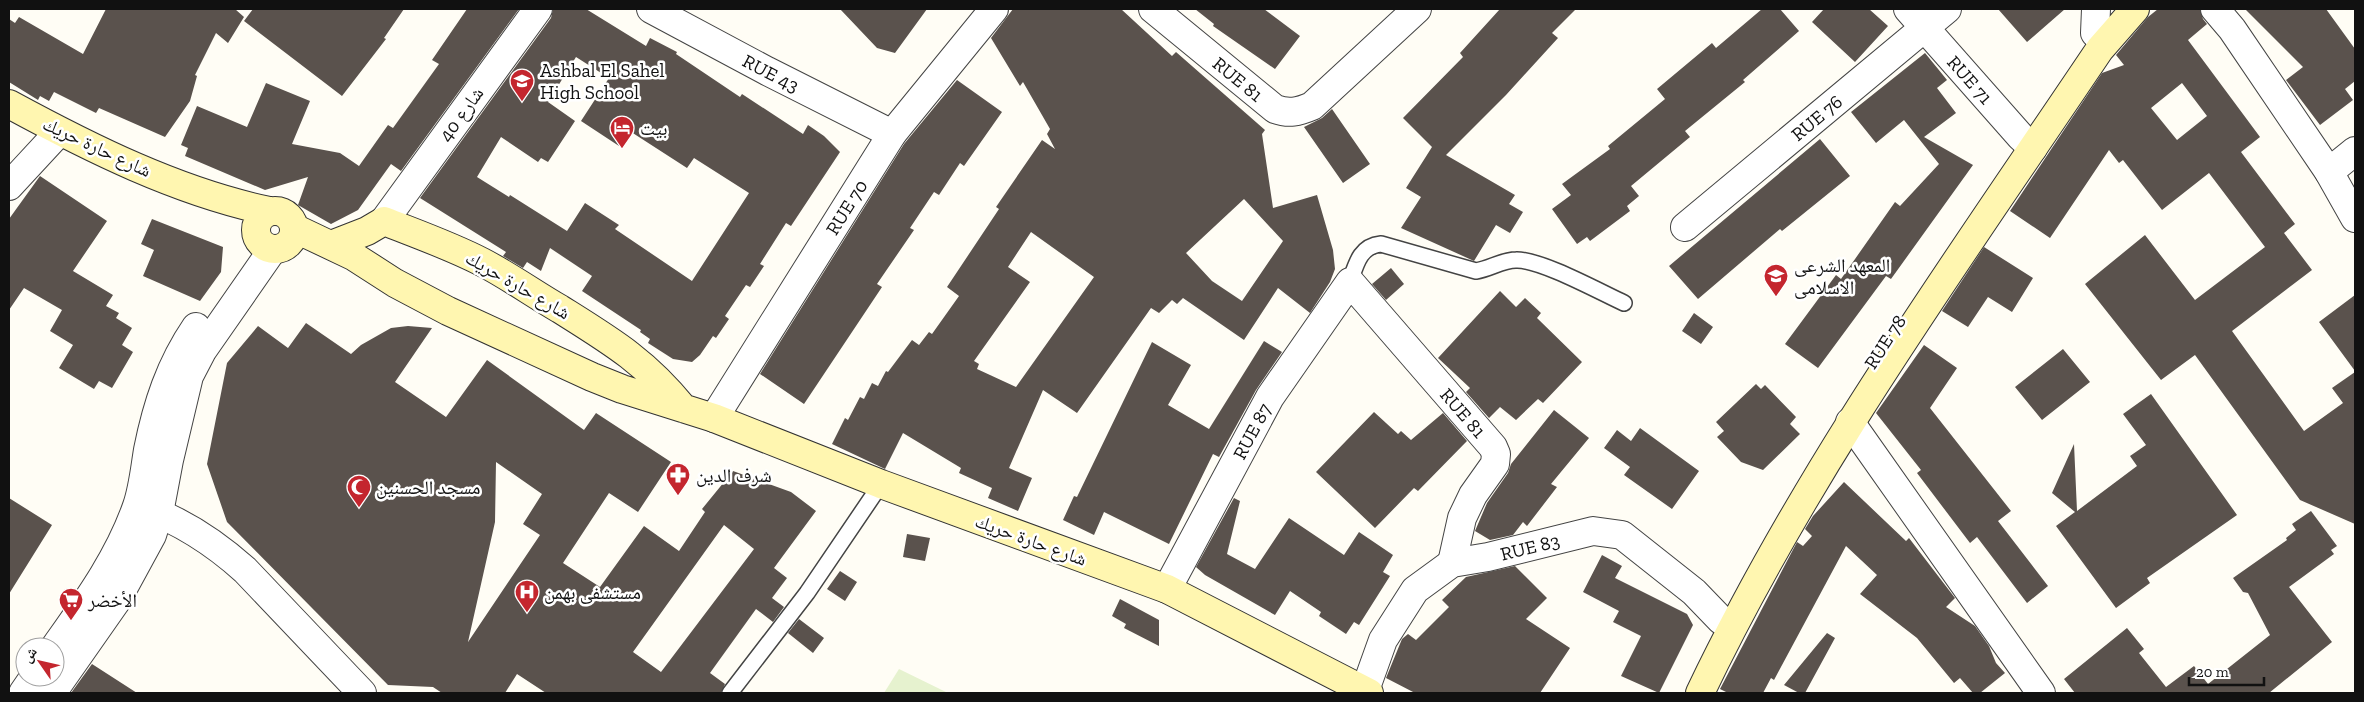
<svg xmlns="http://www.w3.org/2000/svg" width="2364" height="702" viewBox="0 0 2364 702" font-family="'Zilla Slab','Noto Naskh Arabic',serif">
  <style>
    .pitch { fill: #e6f2cf }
    .building { fill: #5a524d; fill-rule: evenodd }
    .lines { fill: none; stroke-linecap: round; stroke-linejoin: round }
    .lane-casing { stroke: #444; stroke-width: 18 }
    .street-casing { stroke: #444; stroke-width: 30 }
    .secondary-casing { stroke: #333; stroke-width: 30 }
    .lane { stroke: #fff; stroke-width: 15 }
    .street { stroke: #fff; stroke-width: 28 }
    .secondary { stroke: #fff6b0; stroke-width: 28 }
    .labels { text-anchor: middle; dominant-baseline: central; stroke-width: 5; stroke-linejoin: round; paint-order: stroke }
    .poi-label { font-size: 19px; fill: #111; stroke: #fff; text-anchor: start }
    .street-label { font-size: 19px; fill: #111; stroke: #fff }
  </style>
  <rect width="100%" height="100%" fill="#fffdf5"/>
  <path class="pitch" d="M899,669L948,693H884Z"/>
  <path class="building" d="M106,9H235L244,17L228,43L216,33L195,75L197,76L190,101L165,137L99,108L96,113L54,92L49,101L40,96L38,100L9,82V19L15,23L19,17L83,54Z
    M253,9H404L384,38L386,39L342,96L244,21Z
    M467,9H519L401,171L391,164L358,210L331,224L298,205L308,177L265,190L185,156L188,148L181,145L197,106L247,127L266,83L310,101L292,144L340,153L359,166L388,125L393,128L439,64L432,60Z
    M553,9H586L646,46L650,38L677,52L676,54L740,97L742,94L803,134L808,125L824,136L840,152L791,226L786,223L760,264L764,266L750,287L746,285L725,316L729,319L716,338L713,336L700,355L692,362L673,359L648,343L650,339L640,332L641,330L582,291L592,276L550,248L541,271L527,262L523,268L503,256L506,252L420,198L551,18ZM576,57L609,78L581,121L619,146L625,128L687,168L694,158L749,193L692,281L615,229L619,225L585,203L567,231L510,195L509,197L477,177L501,137L538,162L541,158L548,162L575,121L548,102Z
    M840,9H927L895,53L877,48Z
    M1013,9H1121L1172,56L1176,52L1265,130L1262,134L1273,208L1317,195L1333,250L1335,269L1330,282L1310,313L1278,288L1244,340L1183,298L1177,304L1172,300L1159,313L1151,308L1077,413L1043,390L1009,468L1032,478L1018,511L988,498L992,488L959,473L961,468L903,433L885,469L832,444L845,418L848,420L860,397L864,399L872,383L878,386L886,371L888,372L912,340L919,345L929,332L932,334L959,296L947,287L999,209L996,207L1042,140L1055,149L1047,134L1050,129L1023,82L1020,86L991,38ZM1244,199L1283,241L1242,301L1212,281L1186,253ZM1031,232L1094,277L1016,387L977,369L979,364L974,361L1030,282L1008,267Z
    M1195,9H1264L1300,36L1275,69L1213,26L1214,24Z
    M1500,9H1576L1552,33L1558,38L1506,95L1446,155L1515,195L1509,204L1523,212L1510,233L1496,225L1474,261L1401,228L1421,197L1406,188L1432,147L1403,118L1463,57L1460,53Z
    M1762,9H1780L1799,31L1743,80L1745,82L1685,131L1690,137L1631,186L1639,196L1627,206L1630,211L1590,241L1587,237L1577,244L1552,209L1571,195L1562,184L1610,149L1608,146L1665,99L1657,89L1712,43L1716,48Z
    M1824,9H1869L1888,26L1855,62L1812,22Z
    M1998,9H2065L2027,42Z
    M2158,9H2200L2203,19L2207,24L2188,40L2260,137L2241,152L2295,224L2284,233L2312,270L2232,331L2304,431L2343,403L2332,388L2355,372V524L2300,500L2195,355L2161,380L2085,284L2145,235L2195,300L2265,247L2209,173L2162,210L2123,160L2119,163L2109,150L2050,238L2010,211L2102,73L2124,65L2116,55L2148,17ZM2182,83L2207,116L2177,140L2151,108Z
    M2245,9H2326L2355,49V81L2345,89L2353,100L2320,125L2286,80L2303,67Z
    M1925,53L1947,80L1937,88L1956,113L1924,137L1973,165L1891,279L1886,276L1818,368L1785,344L1836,275L1841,279L1895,202L1900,206L1939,164L1904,120L1876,143L1851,112Z
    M957,80L1002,112L964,166L960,163L939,195L934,192L910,228L914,230L877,284L882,287L804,404L760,374L904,144Z
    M1332,109L1370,164L1343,183L1304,127L1322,118Z
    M1820,139L1850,176L1782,231L1780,229L1698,299L1669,266Z
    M40,176L107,221L73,271L113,295L106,306L119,313L116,318L132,328L122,345L133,352L112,388L99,381L94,389L59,368L73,345L50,331L62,310L24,288L9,310V219Z
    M152,219L223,247L221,272L200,301L143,276L154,250L141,244Z
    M1984,247L2033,278L2012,312L1988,297L1968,327L1942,311Z
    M1391,268L1404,284L1386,300L1372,284Z
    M1500,291L1516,307L1525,298L1541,313L1537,318L1582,362L1543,403L1538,399L1516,420L1500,407L1489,418L1466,392L1470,388L1438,358Z
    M2355,295V371L2319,322Z
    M1694,313L1713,327L1701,344L1682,331Z
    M306,323L351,354L361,345L391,328L408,326L432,328L395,382L446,417L487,360L584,430L596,413L671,462L638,512L609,493L563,563L600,587L644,526L679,551L705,512L702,509L733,471L791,492L816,511L774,568L787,578L772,598L784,607L773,622L756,609L710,673L725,684L721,693H546L517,674L505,693H442L433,687L388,685L227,522L207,464L227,363L258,326L288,348ZM496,462L542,494L523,524L540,535L468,642L495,522ZM724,525L754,549L661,672L633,652Z
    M1264,341L1282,352L1256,390L1219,457L1213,454L1169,544L1104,512L1094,535L1063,520L1074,496L1077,497L1152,342L1191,365L1168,405L1209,429Z
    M1924,345L1957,368L1930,408L2011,511L1998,521L2048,586L2027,603L1977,537L1970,543L1917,473L1921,470L1876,413Z
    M2063,349L2090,382L2042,420L2015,387Z
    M1756,384L1761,389L1765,385L1796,417L1790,424L1800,434L1763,470L1741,462L1717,437L1724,431L1716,422Z
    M2151,394L2237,515L2147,578L2150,583L2116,608L2056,526L2075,512L2052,493L2074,444L2077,511L2137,466L2130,456L2146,445L2123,414Z
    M1554,410L1589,438L1551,484L1557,487L1527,526L1523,522L1513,535L1490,540L1475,531L1487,503L1508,473L1511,464Z
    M1374,412L1398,434L1401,431L1411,440L1443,413L1467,441L1418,491L1414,488L1375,528L1316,472Z
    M1640,428L1699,471L1672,509L1624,475L1630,467L1604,448L1617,430L1631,441Z
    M1844,482L1906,541L1909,538L1955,598L1946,607L1975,626L1989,646L1996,663L2005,673L1980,693H1973L1960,678L1954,683L1917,638L1860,594L1877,575L1846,546L1774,680L1771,678L1763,693H1728L1720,689L1797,542L1803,546L1812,536L1805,529L1813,516Z
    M9,498L52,525L9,594Z
    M1234,498L1240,501L1227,554L1255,569L1289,518L1344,555L1359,532L1393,555L1383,572L1390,576L1359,625L1354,622L1346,634L1319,616L1321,612L1290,591L1275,615L1205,575L1196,567Z
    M2311,511L2337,546L2331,550L2334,554L2289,587L2332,642L2269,693H2075L2064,679L2127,628L2144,649L2139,653L2166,687L2194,666L2208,684L2270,635L2248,593L2243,592L2233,578L2287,540L2286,538L2296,530L2292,524Z
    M907,534L930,538L925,561L903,557Z
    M1602,555L1622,566L1615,578L1687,614L1693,625L1659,693L1621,676L1641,636L1613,622L1619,611L1583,592Z
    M1515,566L1547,598L1526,619L1570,648L1540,693H1415L1386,678L1402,639L1408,634L1416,640L1449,607L1442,600L1466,577Z
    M840,571L857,582L845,601L827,589Z
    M1120,599L1159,620V646L1124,628L1126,624L1112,616Z
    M799,619L824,638L813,653L788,633Z
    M1827,633L1835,638L1805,693H1799L1784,685Z
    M92,664L137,693H71Z"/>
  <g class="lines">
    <defs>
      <path id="lane" d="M1350,282C1356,264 1360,246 1381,244L1476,271C1490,269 1502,260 1516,260C1540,259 1600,292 1624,303
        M730,693L807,593L881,484"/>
      <g id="street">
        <path id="s1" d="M651,9L767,71L892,134"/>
        <path id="s2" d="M1153,9L1275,109C1289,114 1298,112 1312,106L1417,9"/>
        <path id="s3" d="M1908,9L2021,137L2033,148"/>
        <path d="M2215,9L2232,29L2329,172L2355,218"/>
        <path d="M2095,33L2096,9"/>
        <path d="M2329,172L2355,151"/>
        <path d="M9,186L59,132"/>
        <path d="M384,221L538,9"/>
        <path id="s4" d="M1685,227L1947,9"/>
        <path id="s5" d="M714,418L892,134L994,9"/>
        <path d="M1850,422L2041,693"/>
        <path d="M143,507C181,521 215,543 245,570L362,693"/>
        <path id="s6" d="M1167,589L1270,397L1350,282L1493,447L1496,454L1495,464L1473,495L1462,518L1452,563"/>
        <path d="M55,647C86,603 119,558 137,506C143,489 145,468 148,450C157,405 170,365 196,327"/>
        <path d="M23,693L34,677"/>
        <path d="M52,693L115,603L152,535L159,513L169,460L189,376L202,351L273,249"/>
        <path id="s7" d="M1364,693L1383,640L1415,590L1452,563L1488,557L1593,531L1622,535L1694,592L1721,620L1733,625"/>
      </g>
      <path id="secondary" d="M9,104C90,148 178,192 269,211
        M256 230a19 19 0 1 1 38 0a19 19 0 1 1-38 0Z
        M294,228L353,256L395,283L448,311L592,377L622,389L714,418L881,484L1167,589L1369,693
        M331,245L367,231L384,221C417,234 451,246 482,262C509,276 534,294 560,309C611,341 645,361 683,408
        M1700,693C1809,465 1959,259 2100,49L2135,9"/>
    </defs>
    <use href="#lane" class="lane-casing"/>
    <use href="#street" class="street-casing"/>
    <use href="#secondary" class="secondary-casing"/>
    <use href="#lane" class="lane"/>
    <use href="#street" class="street"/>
    <use href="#secondary" class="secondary"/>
  </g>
  <defs>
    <symbol id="school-pin" viewBox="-11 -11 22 30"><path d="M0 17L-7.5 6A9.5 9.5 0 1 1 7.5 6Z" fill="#c4262e" stroke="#fff"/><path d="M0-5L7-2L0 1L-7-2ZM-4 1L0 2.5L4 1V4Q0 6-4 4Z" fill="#fff"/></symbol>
    <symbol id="hotel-pin" viewBox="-11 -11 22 30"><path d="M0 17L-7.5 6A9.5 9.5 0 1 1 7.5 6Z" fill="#c4262e" stroke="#fff"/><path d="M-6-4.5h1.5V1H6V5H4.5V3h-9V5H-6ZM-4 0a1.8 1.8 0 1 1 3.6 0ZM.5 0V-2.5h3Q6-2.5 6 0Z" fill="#fff"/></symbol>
    <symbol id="pharmacy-pin" viewBox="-11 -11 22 30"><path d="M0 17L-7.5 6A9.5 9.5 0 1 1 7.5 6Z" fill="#c4262e" stroke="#fff"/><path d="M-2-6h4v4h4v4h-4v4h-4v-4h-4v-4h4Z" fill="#fff"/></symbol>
    <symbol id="mosque-pin" viewBox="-11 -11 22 30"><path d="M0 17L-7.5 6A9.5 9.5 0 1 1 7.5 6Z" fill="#c4262e" stroke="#fff"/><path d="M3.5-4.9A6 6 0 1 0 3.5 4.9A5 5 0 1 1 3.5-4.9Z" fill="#fff"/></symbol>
    <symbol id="hospital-pin" viewBox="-11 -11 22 30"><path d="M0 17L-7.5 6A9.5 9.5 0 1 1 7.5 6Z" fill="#c4262e" stroke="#fff"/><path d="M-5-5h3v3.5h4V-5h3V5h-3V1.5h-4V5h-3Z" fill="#fff"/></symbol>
    <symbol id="supermarket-pin" viewBox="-11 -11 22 30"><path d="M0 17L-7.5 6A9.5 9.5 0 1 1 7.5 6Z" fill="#c4262e" stroke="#fff"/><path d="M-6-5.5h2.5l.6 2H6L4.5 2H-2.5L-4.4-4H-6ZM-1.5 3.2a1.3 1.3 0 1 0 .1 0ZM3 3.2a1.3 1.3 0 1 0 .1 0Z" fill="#fff"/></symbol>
  </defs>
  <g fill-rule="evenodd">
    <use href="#school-pin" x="508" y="67" width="28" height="38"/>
    <use href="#hotel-pin" x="608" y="114" width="28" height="38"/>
    <use href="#school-pin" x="1762" y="262" width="28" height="38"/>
    <use href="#pharmacy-pin" x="664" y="461" width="28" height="38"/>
    <use href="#mosque-pin" x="345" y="473" width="28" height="38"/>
    <use href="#hospital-pin" x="513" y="578" width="28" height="38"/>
    <use href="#supermarket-pin" x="57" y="586" width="28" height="38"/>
  </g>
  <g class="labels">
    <g class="poi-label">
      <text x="540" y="70">Ashbal El Sahel<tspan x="540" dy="22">High School</tspan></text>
      <text x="640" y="128">بيت</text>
      <text x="1794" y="265">المعهد الشرعى<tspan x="1794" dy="22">الاسلامى</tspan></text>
      <text x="696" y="475">شرف الدين</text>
      <text x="376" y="487">مسجد الحسنين</text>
      <text x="544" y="592">مستشفى بهمن</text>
      <text x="88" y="600">الأخضر</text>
    </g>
    <g class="street-label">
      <text stroke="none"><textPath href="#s1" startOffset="136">RUE 43</textPath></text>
      <text stroke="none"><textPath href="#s2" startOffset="110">RUE 81</textPath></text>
      <text stroke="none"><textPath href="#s3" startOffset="94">RUE 71</textPath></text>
      <text transform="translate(461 114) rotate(-54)">شارع 40</text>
      <text stroke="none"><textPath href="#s4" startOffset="171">RUE 76</textPath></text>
      <text transform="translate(97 147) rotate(25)">شارع حارة حريك</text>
      <text stroke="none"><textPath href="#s5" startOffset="249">RUE 70</textPath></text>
      <text transform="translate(518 285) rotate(30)">شارع حارة حريك</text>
      <text transform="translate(1885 342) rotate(-57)">RUE 78</text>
      <text stroke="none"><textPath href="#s6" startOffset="531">RUE 81</textPath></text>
      <text stroke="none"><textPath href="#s6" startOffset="179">RUE 87</textPath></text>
      <text transform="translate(1031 540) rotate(20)">شارع حارة حريك</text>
      <text stroke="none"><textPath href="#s7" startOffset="241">RUE 83</textPath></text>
    </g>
  </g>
  <rect width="2364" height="702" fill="none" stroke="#111111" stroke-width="20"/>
  <g transform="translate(40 662) rotate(304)"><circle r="24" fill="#ffffff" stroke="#a0a0a0"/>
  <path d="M0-4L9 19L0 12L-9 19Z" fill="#c4262e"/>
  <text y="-8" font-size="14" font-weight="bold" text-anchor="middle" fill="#111111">ش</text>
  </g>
  <path d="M2189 677v8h75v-8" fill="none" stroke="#111111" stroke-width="2.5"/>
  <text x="2196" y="677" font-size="15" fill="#111111" stroke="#ffffff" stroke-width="4" paint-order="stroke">20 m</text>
</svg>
